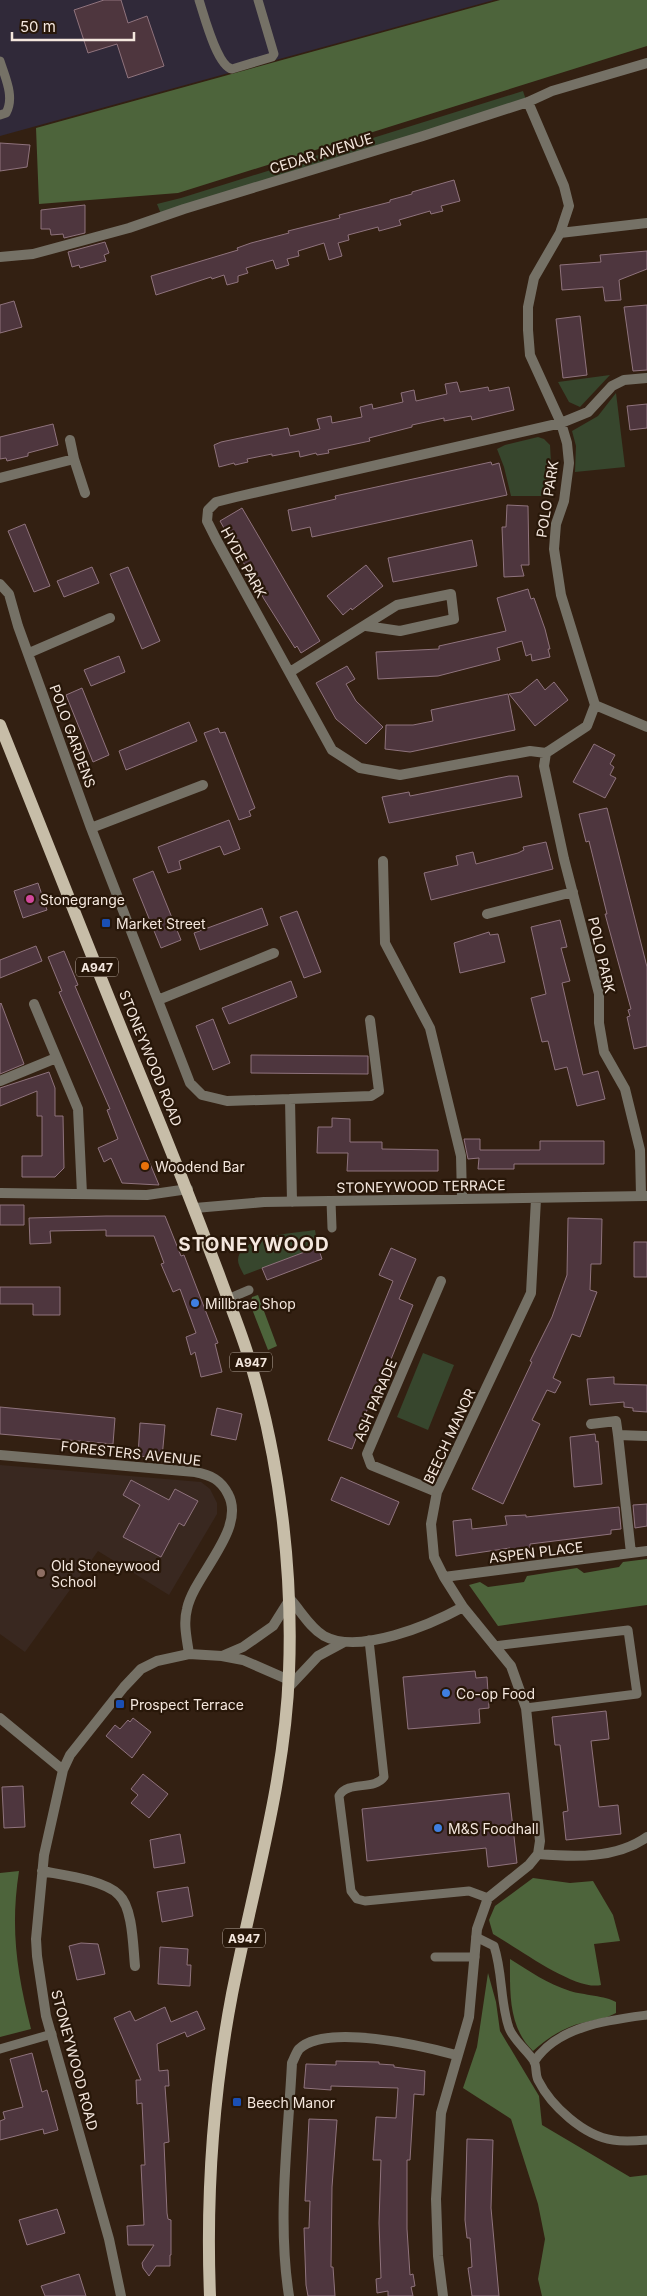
<svg xmlns="http://www.w3.org/2000/svg" width="647" height="2296" viewBox="0 0 647 2296" font-family="Inter,sans-serif">
  <style>
    .industrial { fill: #302939 }
    .education { fill: #392820 }
    .green { fill: #37462d }
    .forest { fill: #4d643b }
    .building { fill: #4e363e; stroke: #8f737d }
    .lines { fill: none; stroke-linecap: round; stroke-linejoin: round }
    .lane { stroke: #757166; stroke-width: 9 }
    .street { stroke: #757166; stroke-width: 10 }
    .primary { stroke: #c7bda8; stroke-width: 12 }
    .hotel-dot { fill: #d1479c; stroke: #281709; stroke-width: 2 }
    .transit-dot { fill: #1a4fb4; stroke: #281709; stroke-width: 2 }
    .food-dot { fill: #e8710a; stroke: #281709; stroke-width: 2 }
    .shop-dot { fill: #3f7fe0; stroke: #281709; stroke-width: 2 }
    .education-dot { fill: #8d6e63; stroke: #281709; stroke-width: 2 }
    .labels { text-anchor: middle; dominant-baseline: central; stroke-width: 4.5; stroke-linejoin: round; paint-order: stroke }
    .shield { fill: #281709; stroke: #b7a99e; stroke-width: 1 }
    .shield-label { font-size: 12px; font-weight: bold; fill: #f4e7de }
    .street-label { font-size: 14px; fill: #f4e7de; stroke: #281709 }
    .poi-label { font-size: 14px; fill: #f4e7de; stroke: #281709; text-anchor: start }
    .district-label { font-size: 19px; font-weight: bold; letter-spacing: 1px; fill: #f4e7de; stroke: #281709 }
  </style>
  <rect width="100%" height="100%" fill="#332012"/>
  <path class="industrial" d="M0,0H494L0,136Z"/>
  <path class="education" d="M0,1465L201,1482L210,1489L217,1503V1514L169,1595L98,1551L25,1652L0,1634Z"/>
  <path class="green" d="M523,91L526,100L161,214L157,204L181,198Z
    M610,375L580,407L569,402L558,382Z
    M616,393L625,467L575,472L576,446L572,431L598,416Z
    M538,437L544,439L550,445L552,480L548,496H511L504,467L497,449L505,445Z
    M315,1230L318,1247L244,1275C242,1271 238,1265 238,1260C239,1235 297,1233 315,1230Z
    M423,1353L454,1365L428,1430L397,1417Z"/>
  <path class="forest" d="M500,0H647V46L178,193L39,204L36,128Z
    M258,1295L277,1346L268,1350L250,1304L252,1297Z
    M647,1559V1605L498,1626L469,1585L480,1582L488,1587L524,1582L527,1576L577,1568L584,1573L619,1567L623,1562Z
    M19,1871C10,1929 17,1973 31,2029L0,2037V1873Z
    M533,1878L570,1883L593,1881L613,1915L620,1941L594,1944L601,1985C575,1991 518,1948 493,1934L489,1920L495,1906Z
    M510,1959C529,1971 548,1984 570,1991C583,1995 606,1996 616,2002V2013C605,2019 594,2020 582,2023C564,2027 546,2039 533,2051C508,2027 510,1992 510,1959Z
    M488,1973L496,2002L500,2031L539,2096L542,2125L630,2177L647,2175V2296H542L538,2279L545,2239L538,2204L511,2119L463,2088L477,2047Z"/>
  <path class="building" d="M104,0H121L128,23L147,16L164,66L128,78L117,44L88,53L74,10Z
    M0,143L30,145L27,167L0,171Z
    M454,180L460,201L441,206L443,211L431,214L430,211L399,220L401,225L379,231L378,227L348,235L349,240L338,243L342,256L329,260L324,243L298,251L299,256L287,259L289,265L276,269L273,260L246,268L248,273L238,276V282L227,285L224,275L212,279L211,277L156,295L151,276L238,250L237,248L251,243L289,233L288,231L340,218L339,215L390,202V200L412,194V192Z
    M85,205V233L64,238L63,234L51,235L50,229H41V210Z
    M105,242L109,253L104,255L106,261L80,268L79,265L72,267L68,252Z
    M647,251V269L619,280L621,300L605,301L603,287L562,290L560,265L601,262L600,255Z
    M14,301L22,327L0,333V305Z
    M647,305V370L633,371L624,307Z
    M580,316L587,375L563,378L556,319Z
    M457,382L460,392L488,387L489,391L509,387L514,410L472,420L471,416L444,421V418L412,425V427L369,438L370,441L328,450L329,453L317,455L316,453L300,457L299,451L272,456V454L247,459L248,462L235,465L234,463L219,467L214,445L221,442L288,428L290,436L320,429L317,419L331,416L332,423L362,417L360,407L372,404L373,409L403,402L401,393L414,390L416,401L447,394L445,384Z
    M647,404V428L630,430L627,406Z
    M53,424L58,445L28,453V456L7,461L6,458L0,459V437Z
    M491,462L492,465L499,463L507,495L312,537L310,527L292,531L288,510L336,499L335,496Z
    M507,505L528,506L529,565H521L524,576L504,577L502,527H506Z
    M242,508L320,641L301,653L297,646L295,648L264,599L220,521Z
    M25,524L50,586L34,592L8,531Z
    M472,540L477,566L393,582L388,558Z
    M366,565L383,586L352,610L351,608L343,615L327,596Z
    M92,567L99,583L64,597L57,581Z
    M128,567L160,641L142,649L110,574Z
    M528,589L531,599L534,598L545,629L550,649H548L550,657L532,661L531,654L526,656L522,641L497,648L500,660L438,676L378,679L376,652L439,649V646L506,631L497,598Z
    M119,656L125,672L91,686L84,670Z
    M347,666L355,679L346,684L356,701L383,727L366,744L336,719L316,683Z
    M537,679L545,690L554,682L568,700L535,726L509,694L521,692Z
    M82,688L109,755L93,762L66,695Z
    M508,694L515,730L410,752L385,749L386,725H413L433,721L431,710Z
    M189,722L197,741L126,770L119,751Z
    M218,728L220,733L225,732L255,808L249,811L251,816L239,820L204,733Z
    M594,744L615,755L610,764L614,767L610,775L616,778L605,798L573,782Z
    M509,776H518L522,797L389,823L382,797L409,792L410,796Z
    M607,808L647,967V1046L634,1049L627,1017L630,1016L628,1010L631,1009L605,914H607L589,841L586,842L579,814Z
    M229,820L240,849L224,855L220,846L179,861L181,869L168,873L158,847Z
    M546,842L553,869L431,900L424,873L458,865L456,856L473,852L476,864L518,853L524,850L523,847Z
    M153,871L181,940L161,948L133,879Z
    M38,883L47,910L23,918L14,891Z
    M262,908L268,925L200,950L194,933Z
    M297,911L321,972L304,978L280,917Z
    M560,920L567,947L561,948L570,981L562,983L583,1075L598,1071L605,1099L577,1106L567,1067L555,1070L548,1041L542,1042L531,998L546,994L531,927Z
    M489,932L490,935L498,934L505,962L460,973L454,943Z
    M36,946L42,961L0,978V960Z
    M64,951L78,985L75,986L159,1185L122,1183L111,1158L104,1162L98,1148L118,1139L107,1110L110,1109L59,992L62,991L48,957Z
    M291,981L297,997L229,1024L222,1008Z
    M1,1003L24,1064L0,1074V1004Z
    M213,1019L230,1063L213,1070L196,1026Z
    M251,1055L368,1056V1074L251,1073Z
    M49,1072L55,1088V1116H63L64,1168L55,1177H22V1156H42V1116H37V1091L0,1106V1088Z
    M332,1118L350,1119V1142H382V1149L438,1150V1171H347L348,1153H317L318,1127H332Z
    M464,1139H480V1150H540V1141H604V1164H514V1169H478L479,1158L468,1159Z
    M0,1205H24V1225H0Z
    M106,1216H165L181,1256L184,1255L218,1343L215,1344L222,1372L201,1377L195,1352L191,1355L186,1337L196,1333L180,1289L173,1292L161,1264L164,1263L154,1236H106V1230L50,1231L51,1243L30,1244L29,1218Z
    M568,1218L602,1219L601,1264H591L590,1290L597,1292L580,1337L572,1334L553,1378L561,1382L555,1393L547,1390L532,1420L540,1424L503,1504L472,1489L532,1362L530,1361L552,1317L567,1275Z
    M634,1242H647V1277H634Z
    M318,1247L322,1259L267,1280L262,1268Z
    M391,1248L416,1259L399,1299L413,1305L372,1406L369,1405L367,1410L352,1449L328,1440L393,1281L379,1275Z
    M0,1287H60V1315H33V1304H0Z
    M614,1377V1384L647,1385V1412L633,1411V1408L624,1407V1402L590,1405L587,1379Z
    M0,1407L115,1418L113,1444L0,1434Z
    M217,1408L242,1414L236,1440L211,1435Z
    M140,1423L165,1425L162,1458L138,1456Z
    M595,1434L596,1442L598,1441L602,1484L574,1487L570,1437Z
    M341,1477L399,1502L389,1525L331,1500Z
    M131,1480L169,1500L175,1489L198,1501L184,1526L179,1523L161,1557L123,1537L140,1505L123,1495Z
    M647,1504V1526L635,1528L633,1505Z
    M619,1507L621,1529L611,1530V1534L530,1544V1548L511,1551L510,1548L456,1556L453,1521L471,1519L472,1529L507,1525L505,1516L526,1515V1517Z
    M475,1671L476,1678L487,1677L489,1708L479,1709L480,1723L408,1729L403,1677Z
    M606,1711L609,1739L591,1741L599,1807L618,1805L621,1834L566,1840L563,1812L568,1811L560,1745H555L552,1717Z
    M133,1718L151,1732L132,1758L106,1736L115,1725L120,1729L128,1720L130,1722Z
    M143,1774L168,1794L149,1818L131,1803L138,1795L131,1789Z
    M23,1786L25,1827L4,1828L2,1787Z
    M509,1793L517,1863L488,1867L486,1848L367,1861L362,1809Z
    M180,1834L185,1863L154,1868L150,1840Z
    M188,1887L193,1916L162,1922L157,1892Z
    M81,1943L98,1944L105,1974L77,1980L69,1946Z
    M160,1947L188,1949L187,1965H191L190,1986L158,1984Z
    M165,2007L171,2022L197,2011L205,2029L187,2037L185,2032L157,2044L159,2071L168,2070L169,2086H165L169,2142L164,2143L167,2213L168,2219L171,2220V2255H170V2266H156L149,2276L143,2268L142,2263L154,2245H128L127,2226L144,2225L141,2165H145L142,2103L137,2104L136,2080H141L114,2018L130,2011L135,2021Z
    M32,2053L42,2092L47,2090L58,2130L44,2134L43,2129L0,2140V2121L5,2119L3,2112L23,2107L10,2059Z
    M336,2061L379,2062V2064L394,2065V2067L425,2071L424,2095L414,2094L410,2160H407V2229L410,2275L413,2274L415,2286L411,2287L413,2296H388V2291L377,2293L376,2279L381,2278L379,2223L381,2160H373L376,2117L396,2118L398,2088L331,2086V2090L304,2088L306,2064L336,2065Z
    M309,2119L337,2120L332,2187L331,2267H333L335,2296H308L306,2285L304,2228H309L310,2201H305Z
    M467,2139L493,2140L491,2208L499,2296H472L468,2268L472,2267L470,2238H467L465,2220Z
    M57,2209L65,2233L27,2245L19,2220Z
    M79,2274L86,2296H45L41,2286Z"/>
  <g class="lines">
    <path class="lane" d="M199,0C204,15 217,66 232,69L272,57L274,54L258,0
      M0,61C5,77 15,97 6,113L0,115
      M331,1201L332,1228
      M228,1299L249,1290
      M369,1640L384,1777C374,1791 348,1780 339,1796L351,1891L357,1899L365,1901L469,1891L488,1898
      M494,1646L628,1630L637,1694L526,1708
      M476,1937L494,1946C503,1973 500,2002 509,2028C514,2041 527,2050 534,2061C537,2067 535,2074 538,2080C551,2106 584,2136 613,2140C624,2142 636,2141 647,2140
      M435,1957H475
      M0,2049L52,2034
      M534,2062C557,2026 609,2020 647,2015"/>
    <path class="street" d="M528,102L564,186L569,206L560,233L534,278L528,307V330L530,355L561,423L567,443L569,463L564,501L556,524L554,549L561,595L595,705L587,726L546,753L544,766L564,859L599,994V1023L604,1052L625,1089L640,1150L641,1196
      M560,233L647,223
      M0,257L33,254L129,228L184,209L423,136L528,102L552,91L647,63
      M70,440L74,459L85,493
      M0,478L74,459
      M0,584L9,594L18,626L91,828L190,1083L202,1095L227,1101L290,1099L292,1202
      M29,653L110,618
      M290,672L397,605L451,594L454,619L400,631L366,626
      M595,705L647,727
      M546,753L530,751L400,775L360,768L332,750L216,539L207,521L208,510L216,502L236,497L561,423L588,412L612,386L624,380L647,378
      M91,828L203,785
      M383,861L385,943L430,1028L461,1156L462,1198
      M487,914L573,892
      M158,1000L274,953
      M34,1004L78,1109L82,1194
      M0,1081L56,1058
      M290,1099L371,1096L379,1091L370,1020
      M0,1193L147,1195L188,1189
      M195,1208L264,1202L646,1196
      M591,1424L616,1421L618,1435
      M0,1455L195,1472C211,1475 221,1480 228,1494C247,1529 194,1575 187,1609C183,1624 187,1639 189,1654
      M437,1492L371,1465L367,1454L441,1281
      M631,1553L618,1435L647,1436
      M444,1577L647,1551
      M222,1656L243,1647L273,1626L290,1599C301,1611 310,1628 324,1636C359,1655 430,1625 463,1607
      M287,1689L318,1656L344,1642
      M0,1718L63,1770
      M538,1854C574,1857 616,1859 647,1837
      M42,1871C62,1875 105,1880 119,1895C133,1908 133,1947 135,1966
      M121,2296L109,2239L46,2016L37,1956L36,1939L44,1855L63,1770L70,1755L124,1687L141,1669L157,1661L189,1654L222,1656L243,1660L289,1680
      M289,2296C277,2220 288,2140 292,2063C294,2059 296,2053 299,2049C326,2023 423,2046 456,2055
      M443,2296L438,2256L436,2199L441,2113L469,2017L477,1929L488,1898L529,1865L538,1854L540,1841L526,1708L511,1666L463,1607L444,1577L434,1557L431,1524L437,1492L531,1293L536,1199"/>
    <path class="primary" d="M0,725C48,844 94,963 143,1082C169,1145 194,1208 218,1272C229,1303 242,1333 251,1365C280,1462 293,1572 289,1672C285,1782 253,1887 232,1994C213,2094 206,2195 210,2296"/>
  </g>
  <circle class="hotel-dot" cx="30" cy="899" r="5"/>
  <g class="transit-dot">
    <rect x="101" y="918" width="10" height="10" rx="2.5"/>
    <rect x="115" y="1699" width="10" height="10" rx="2.5"/>
    <rect x="232" y="2097" width="10" height="10" rx="2.5"/>
  </g>
  <circle class="food-dot" cx="145" cy="1166" r="5"/>
  <g class="shop-dot">
    <circle cx="195" cy="1303" r="5"/>
    <circle cx="446" cy="1693" r="5"/>
    <circle cx="438" cy="1828" r="5"/>
  </g>
  <circle class="education-dot" cx="41" cy="1573" r="5"/>
  <g class="labels">
    <g class="shield">
      <rect x="76" y="957.5" width="42" height="19" rx="4"/>
      <rect x="230" y="1352.5" width="42" height="19" rx="4"/>
      <rect x="223" y="1928.5" width="42" height="19" rx="4"/>
    </g>
    <g class="shield-label">
      <text x="97" y="967">A947</text>
      <text x="251" y="1362">A947</text>
      <text x="244" y="1938">A947</text>
    </g>
    <g class="street-label">
      <text transform="translate(321 153) rotate(-17)">CEDAR AVENUE</text>
      <text transform="translate(547 499) rotate(-81)">POLO PARK</text>
      <text transform="translate(244 562) rotate(61)">HYDE PARK</text>
      <text transform="translate(73 736) rotate(70)">POLO GARDENS</text>
      <text transform="translate(602 955) rotate(77)">POLO PARK</text>
      <text transform="translate(151 1058) rotate(68)">STONEYWOOD ROAD</text>
      <text transform="translate(421 1186) rotate(-1)">STONEYWOOD TERRACE</text>
      <text transform="translate(375 1400) rotate(-67)">ASH PARADE</text>
      <text transform="translate(449 1436) rotate(-65)">BEECH MANOR</text>
      <text transform="translate(131 1453) rotate(6)">FORESTERS AVENUE</text>
      <text transform="translate(536 1552) rotate(-7)">ASPEN PLACE</text>
      <text transform="translate(75 2060) rotate(75)">STONEYWOOD ROAD</text>
    </g>
    <g class="poi-label">
      <text x="40" y="899">Stonegrange</text>
      <text x="116" y="923">Market Street</text>
      <text x="155" y="1166">Woodend Bar</text>
      <text x="205" y="1303">Millbrae Shop</text>
      <text x="51" y="1565">Old Stoneywood<tspan x="51" dy="16">School</tspan></text>
      <text x="456" y="1693">Co-op Food</text>
      <text x="130" y="1704">Prospect Terrace</text>
      <text x="448" y="1828">M&amp;S Foodhall</text>
      <text x="247" y="2102">Beech Manor</text>
    </g>
    <g class="district-label">
      <text x="254" y="1244">STONEYWOOD</text>
    </g>
  </g>
  <path d="M12 32v8h122v-8" fill="none" stroke="#f4e7de" stroke-width="2.5"/>
  <text x="20" y="32" font-size="15" fill="#f4e7de" stroke="#281709" stroke-width="4" paint-order="stroke">50 m</text>
</svg>
